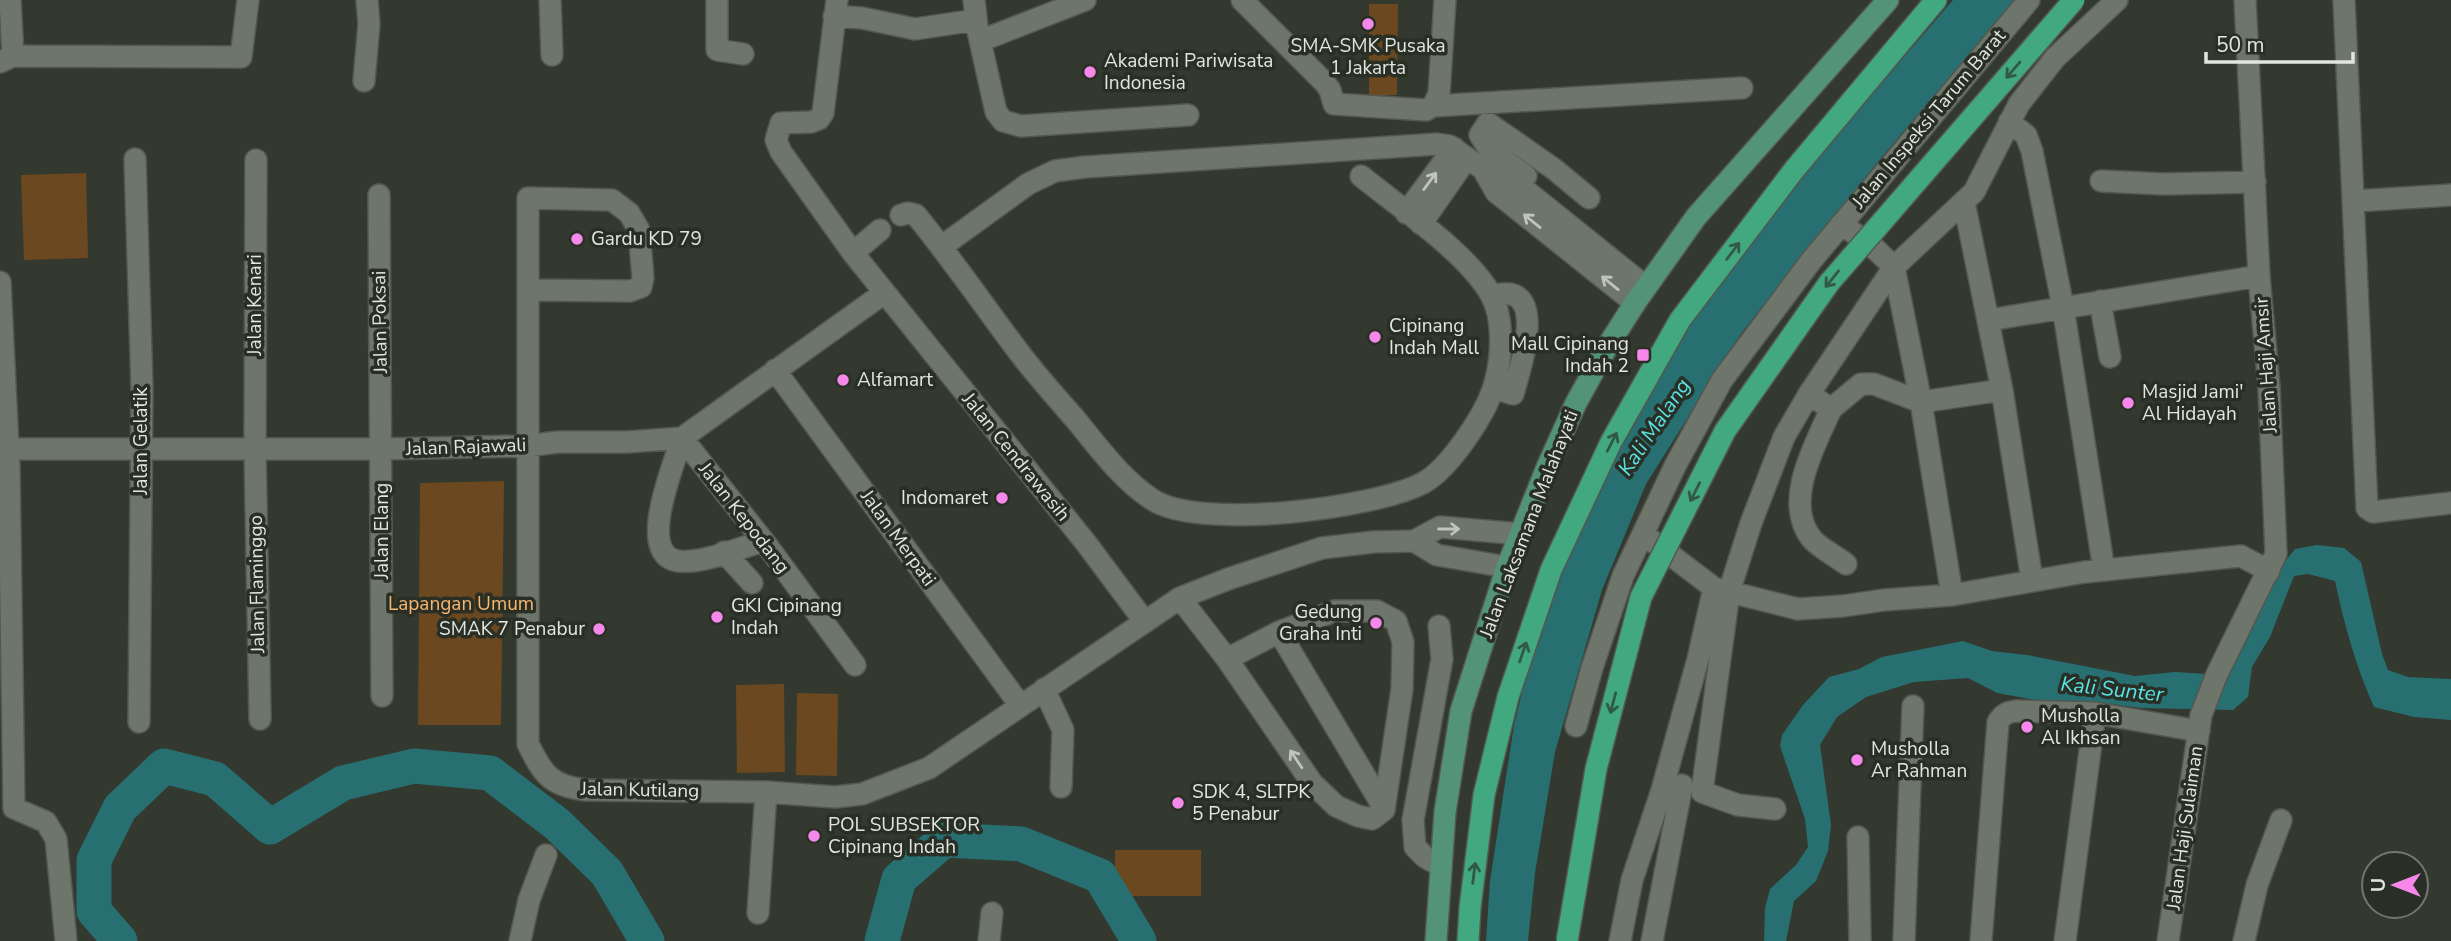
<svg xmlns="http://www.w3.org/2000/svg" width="2451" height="941" viewBox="0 0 2451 941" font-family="'Nunito Sans',sans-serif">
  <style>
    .green { fill: #6b481f }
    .water { fill: #276f70 }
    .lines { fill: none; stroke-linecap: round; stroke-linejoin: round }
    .river { stroke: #276f70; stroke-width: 35 }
    .minor-casing { stroke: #53574f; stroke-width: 24 }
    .major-casing { stroke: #53574f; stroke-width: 24 }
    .highway-casing { stroke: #53574f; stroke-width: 24 }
    .minor { stroke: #6e756a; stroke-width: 21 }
    .major { stroke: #539477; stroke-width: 21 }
    .highway { stroke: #41a880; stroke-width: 21 }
    .highway-bridge-casing { stroke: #53574f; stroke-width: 24; stroke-linecap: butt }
    .highway-bridge { stroke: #41a880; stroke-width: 21 }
    .oneway { stroke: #315945 }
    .oneway2 { stroke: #bfc4bc }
    .poi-dot { fill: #f788eb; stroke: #292f25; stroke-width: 2.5 }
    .labels { text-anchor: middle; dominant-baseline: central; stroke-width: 7; stroke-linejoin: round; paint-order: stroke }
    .poi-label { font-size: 19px; fill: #e2e6df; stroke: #292f25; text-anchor: start }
    .street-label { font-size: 19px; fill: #e2e6df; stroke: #292f25 }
    .park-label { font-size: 19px; fill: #f8b76e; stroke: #292f25 }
    .water-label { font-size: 21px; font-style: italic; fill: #5ae3e5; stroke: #292f25 }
  </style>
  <rect width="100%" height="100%" fill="#33392f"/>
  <path class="green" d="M1369,4H1398L1397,95H1369Z
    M86,173L88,258L24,260L21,175Z
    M504,481L501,725H418L420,483Z
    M784,684L785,772L737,773L736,685Z
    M797,693L838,694L837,776L796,775Z
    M1115,850H1201V896H1115Z"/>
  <path class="water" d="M1953,0H2015L1881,158L1740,335L1646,484L1602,590L1555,752L1535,873L1528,941H1486L1490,881L1514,725L1531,656L1586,510L1635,413L1699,309L1818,157Z
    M2317,545L2344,548L2361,562L2382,654L2388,670L2408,677L2451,679V720L2414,717L2374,707C2356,667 2344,624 2335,581L2308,574L2294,576L2270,637L2252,667L2248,697L2233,710L2141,708L2091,701L2046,702L1997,693L1968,678L1914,682L1866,697L1837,717L1820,745L1831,825L1828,851L1816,881L1794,901L1786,941H1764L1765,908L1770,889L1796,865L1808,847L1805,819L1780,746L1782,735L1803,705L1829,677L1859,669L1882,657L1963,641L1992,651L2027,655L2135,676L2175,672L2222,675L2279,569L2295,549Z"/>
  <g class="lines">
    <path class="river" d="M120,941L94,911V860L120,808L164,766L215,779L270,827L343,783L414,766L490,773L557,824L607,873L647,941
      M882,941L899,879L944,840L1021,844L1100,876L1139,941"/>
    <defs>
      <path id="minor" d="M10,0L13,56
        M550,0L552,55
        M717,0V50L743,54
        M837,0L823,113L819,119L811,122L781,123L776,140L781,152L853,253L1086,543L1145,622
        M974,0L977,27L996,112L1003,121L1021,126L1188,115
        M1242,0L1325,83L1330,90L1334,104L1426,110L1433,106L1742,88
        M2344,0L2367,508L2373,512L2451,503
        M834,16L862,18L915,29L976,20
        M980,41L1085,0
        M0,62L13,56L241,57L248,0
        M364,81L369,24L367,0
        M1433,106L1439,94L1445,0
        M2009,122L2026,135L2032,151L2063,307L2104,570
        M135,159L142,388L139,722
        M256,160L255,450L260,719
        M1483,169L1496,192L1635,303
        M1526,176L1489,149L1480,135L1488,123L1554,169L1589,198
        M2101,181L2164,184L2255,182
        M379,195L382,696
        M2355,201L2451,195
        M1964,202L2002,390L2032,580
        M1406,213L1454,148
        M901,215L908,213L916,215C952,259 984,306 1018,351C1036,375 1056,397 1076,420C1099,448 1122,480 1153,500C1200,530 1373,509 1423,483C1449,469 1485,415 1494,386C1502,360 1505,318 1490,293C1466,252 1399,207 1361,176
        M1421,224L1467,158
        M1841,224L1871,245L1894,267
        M941,247L1028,184L1055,171L1085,167L1437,144L1450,146L1483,169L1509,177L1646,287
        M853,253L880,230
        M1894,267L1921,402L1952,595
        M0,282L9,468L14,808L46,822L56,839L66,941
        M529,290L630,291L641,287L643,278L639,230L629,213L612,200L528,198V744C543,774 550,786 586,790L766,792L835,797L862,794L929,768L1180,598L1228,579L1322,548L1373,542L1414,541L1437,555L1507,567
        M1492,295C1499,295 1507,292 1514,295C1541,307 1519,373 1513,394L1494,388
        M2100,301L2110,357
        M1989,320L2259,276
        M775,370L1020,705
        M1809,394L1831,409L1861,384H1874L1921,402L2002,390
        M1831,409C1815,445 1783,501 1811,538C1819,548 1836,556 1846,564
        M682,438L769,548L855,665
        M682,438C675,462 635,555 678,561C703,564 739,548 763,541
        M0,449H382L527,446L558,442H627L682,438L884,293
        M1643,534L1714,588L1798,609L1843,606L1884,600L1952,595L2085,572L2241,556L2269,571
        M1414,541L1440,527L1521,534
        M724,552L752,583
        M1180,598L1227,659L1312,783L1336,806L1358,816L1372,819L1384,810L1402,689L1403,642L1396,621L1377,611H1334L1279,632L1227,659
        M1439,626L1442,659L1413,820L1415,847L1425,857L1441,866
        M1279,632L1384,808
        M1044,689L1063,730L1061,787
        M1576,726L1592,668L1623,576L1675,466L1722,380L1811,261L2029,0
        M1775,809L1738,805L1702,792L1729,592L1751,523L1784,437L1809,394L1894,267L1974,192L2019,104L2055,58L2117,0
        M1858,837L1860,941
        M758,913L766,792
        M520,941L529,900L546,855
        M989,941L992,913
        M1620,941L1632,880L1662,790L1698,659L1714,588
        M1652,941L1682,785
        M1904,941L1913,706
        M1981,941L1998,722C2003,714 2007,712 2017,711L2095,713L2199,731
        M2065,941L2095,713
        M2168,941L2201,715L2217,674L2276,554L2269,387L2259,276L2245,0
        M2244,941L2257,885L2281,820"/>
      <path id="major" d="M1436,941L1445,812L1461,711L1507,567L1548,465L1576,403L1607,347L1635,303L1696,217L1888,0"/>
      <path id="highway" d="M1468,941L1470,908L1484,795L1508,697L1551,570L1611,442L1680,320L1794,170L1936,0"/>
    </defs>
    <use href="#minor" class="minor-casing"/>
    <use href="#major" class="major-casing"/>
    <use href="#highway" class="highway-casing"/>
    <use href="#minor" class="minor"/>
    <use href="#major" class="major"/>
    <use href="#highway" class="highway"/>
    <defs>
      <path id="highway-bridge" d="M1567,941L1596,769L1641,597L1725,431L1829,283L2074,0"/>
    </defs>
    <use href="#highway-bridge" class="highway-bridge-casing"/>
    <use href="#highway-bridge" class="highway-bridge"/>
  </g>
  <defs><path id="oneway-shaft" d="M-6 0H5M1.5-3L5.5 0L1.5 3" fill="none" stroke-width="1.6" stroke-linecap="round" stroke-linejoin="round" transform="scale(1.75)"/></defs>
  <g class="oneway">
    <use href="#oneway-shaft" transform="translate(2013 70) rotate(131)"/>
    <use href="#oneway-shaft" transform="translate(1733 251) rotate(-53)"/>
    <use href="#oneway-shaft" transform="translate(1832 279) rotate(129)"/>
    <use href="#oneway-shaft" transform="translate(1612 442) rotate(-63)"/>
    <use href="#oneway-shaft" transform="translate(1695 492) rotate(117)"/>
    <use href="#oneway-shaft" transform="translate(1523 652) rotate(-71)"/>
    <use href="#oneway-shaft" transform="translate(1613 703) rotate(105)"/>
    <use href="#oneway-shaft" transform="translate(1474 873) rotate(-83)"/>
  </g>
  <g class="oneway2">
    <use href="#oneway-shaft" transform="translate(1430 181) rotate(-54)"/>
    <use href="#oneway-shaft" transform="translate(1532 221) rotate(-141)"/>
    <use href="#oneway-shaft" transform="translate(1610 283) rotate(-141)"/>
    <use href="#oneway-shaft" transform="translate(1449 529)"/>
    <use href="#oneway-shaft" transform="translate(1296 759) rotate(-124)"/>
  </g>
  <g class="poi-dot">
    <circle cx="1368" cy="24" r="7"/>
    <circle cx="1090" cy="72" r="7"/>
    <circle cx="577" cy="239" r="7"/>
    <circle cx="1375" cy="337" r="7"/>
    <rect x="1636" y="348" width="14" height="14" rx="3.5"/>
    <circle cx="843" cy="380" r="7"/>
    <circle cx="2128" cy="403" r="7"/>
    <circle cx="1002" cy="498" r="7"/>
    <circle cx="717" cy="617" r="7"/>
    <circle cx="1376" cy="623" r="7"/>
    <circle cx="599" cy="629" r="7"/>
    <circle cx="2027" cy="727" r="7"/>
    <circle cx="1857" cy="760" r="7"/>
    <circle cx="1178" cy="803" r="7"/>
    <circle cx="814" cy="836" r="7"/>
  </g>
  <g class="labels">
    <g class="poi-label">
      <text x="1368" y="46" text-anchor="middle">SMA-SMK Pusaka<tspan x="1368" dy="22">1 Jakarta</tspan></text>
      <text x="1104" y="61">Akademi Pariwisata<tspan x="1104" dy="22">Indonesia</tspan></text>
      <text x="591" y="239">Gardu KD 79</text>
      <text x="1389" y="326">Cipinang<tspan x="1389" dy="22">Indah Mall</tspan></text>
      <text x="1629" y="344" text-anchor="end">Mall Cipinang<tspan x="1629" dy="22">Indah 2</tspan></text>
      <text x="857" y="380">Alfamart</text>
      <text x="2142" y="392">Masjid Jami'<tspan x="2142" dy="22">Al Hidayah</tspan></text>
      <text x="988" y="498" text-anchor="end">Indomaret</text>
      <text x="731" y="606">GKI Cipinang<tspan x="731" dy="22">Indah</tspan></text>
      <text x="1362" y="612" text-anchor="end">Gedung<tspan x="1362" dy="22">Graha Inti</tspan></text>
      <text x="585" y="629" text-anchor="end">SMAK 7 Penabur</text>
      <text x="2041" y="716">Musholla<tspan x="2041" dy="22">Al Ikhsan</tspan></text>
      <text x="1871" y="749">Musholla<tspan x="1871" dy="22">Ar Rahman</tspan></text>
      <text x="1192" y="792">SDK 4, SLTPK<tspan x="1192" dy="22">5 Penabur</tspan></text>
      <text x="828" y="825">POL SUBSEKTOR<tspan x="828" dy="22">Cipinang Indah</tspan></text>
    </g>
    <g class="street-label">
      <text transform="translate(1929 119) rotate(-50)">Jalan Inspeksi Tarum Barat</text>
      <text transform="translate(255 305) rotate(-90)">Jalan Kenari</text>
      <text transform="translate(380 322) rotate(-91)">Jalan Poksai</text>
      <text transform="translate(2266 365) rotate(-94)">Jalan Haji Amsir</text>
      <text transform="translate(141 441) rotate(-90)">Jalan Gelatik</text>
      <text transform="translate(466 447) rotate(-2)">Jalan Rajawali</text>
      <text transform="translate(1016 457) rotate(51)">Jalan Cendrawasih</text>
      <text transform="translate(744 518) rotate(52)">Jalan Kepodang</text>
      <text transform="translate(1529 524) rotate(-69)">Jalan Laksamana Malahayati</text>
      <text transform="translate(382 531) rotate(-90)">Jalan Elang</text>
      <text transform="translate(898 538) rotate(54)">Jalan Merpati</text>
      <text transform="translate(257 584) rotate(-91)">Jalan Flaminggo</text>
      <text transform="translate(640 790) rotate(1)">Jalan Kutilang</text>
      <text transform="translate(2185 828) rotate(-82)">Jalan Haji Sulaiman</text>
    </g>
    <g class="park-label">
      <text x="461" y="604">Lapangan Umum</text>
    </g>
    <g class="water-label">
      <text transform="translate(1654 427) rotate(-56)">Kali Malang</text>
      <text transform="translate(2112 689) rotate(6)">Kali Sunter</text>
    </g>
  </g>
  <g transform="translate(2395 885) rotate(270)"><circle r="33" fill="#292f25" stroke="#73786f" stroke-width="2"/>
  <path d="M0-5L12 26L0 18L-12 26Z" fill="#f788eb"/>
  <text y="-10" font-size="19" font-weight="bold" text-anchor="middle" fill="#e2e6df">U</text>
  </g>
  <path d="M2206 52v10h147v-10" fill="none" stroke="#e2e6df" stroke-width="3.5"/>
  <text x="2216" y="52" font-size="21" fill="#e2e6df" stroke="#292f25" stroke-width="5" paint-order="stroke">50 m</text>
</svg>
